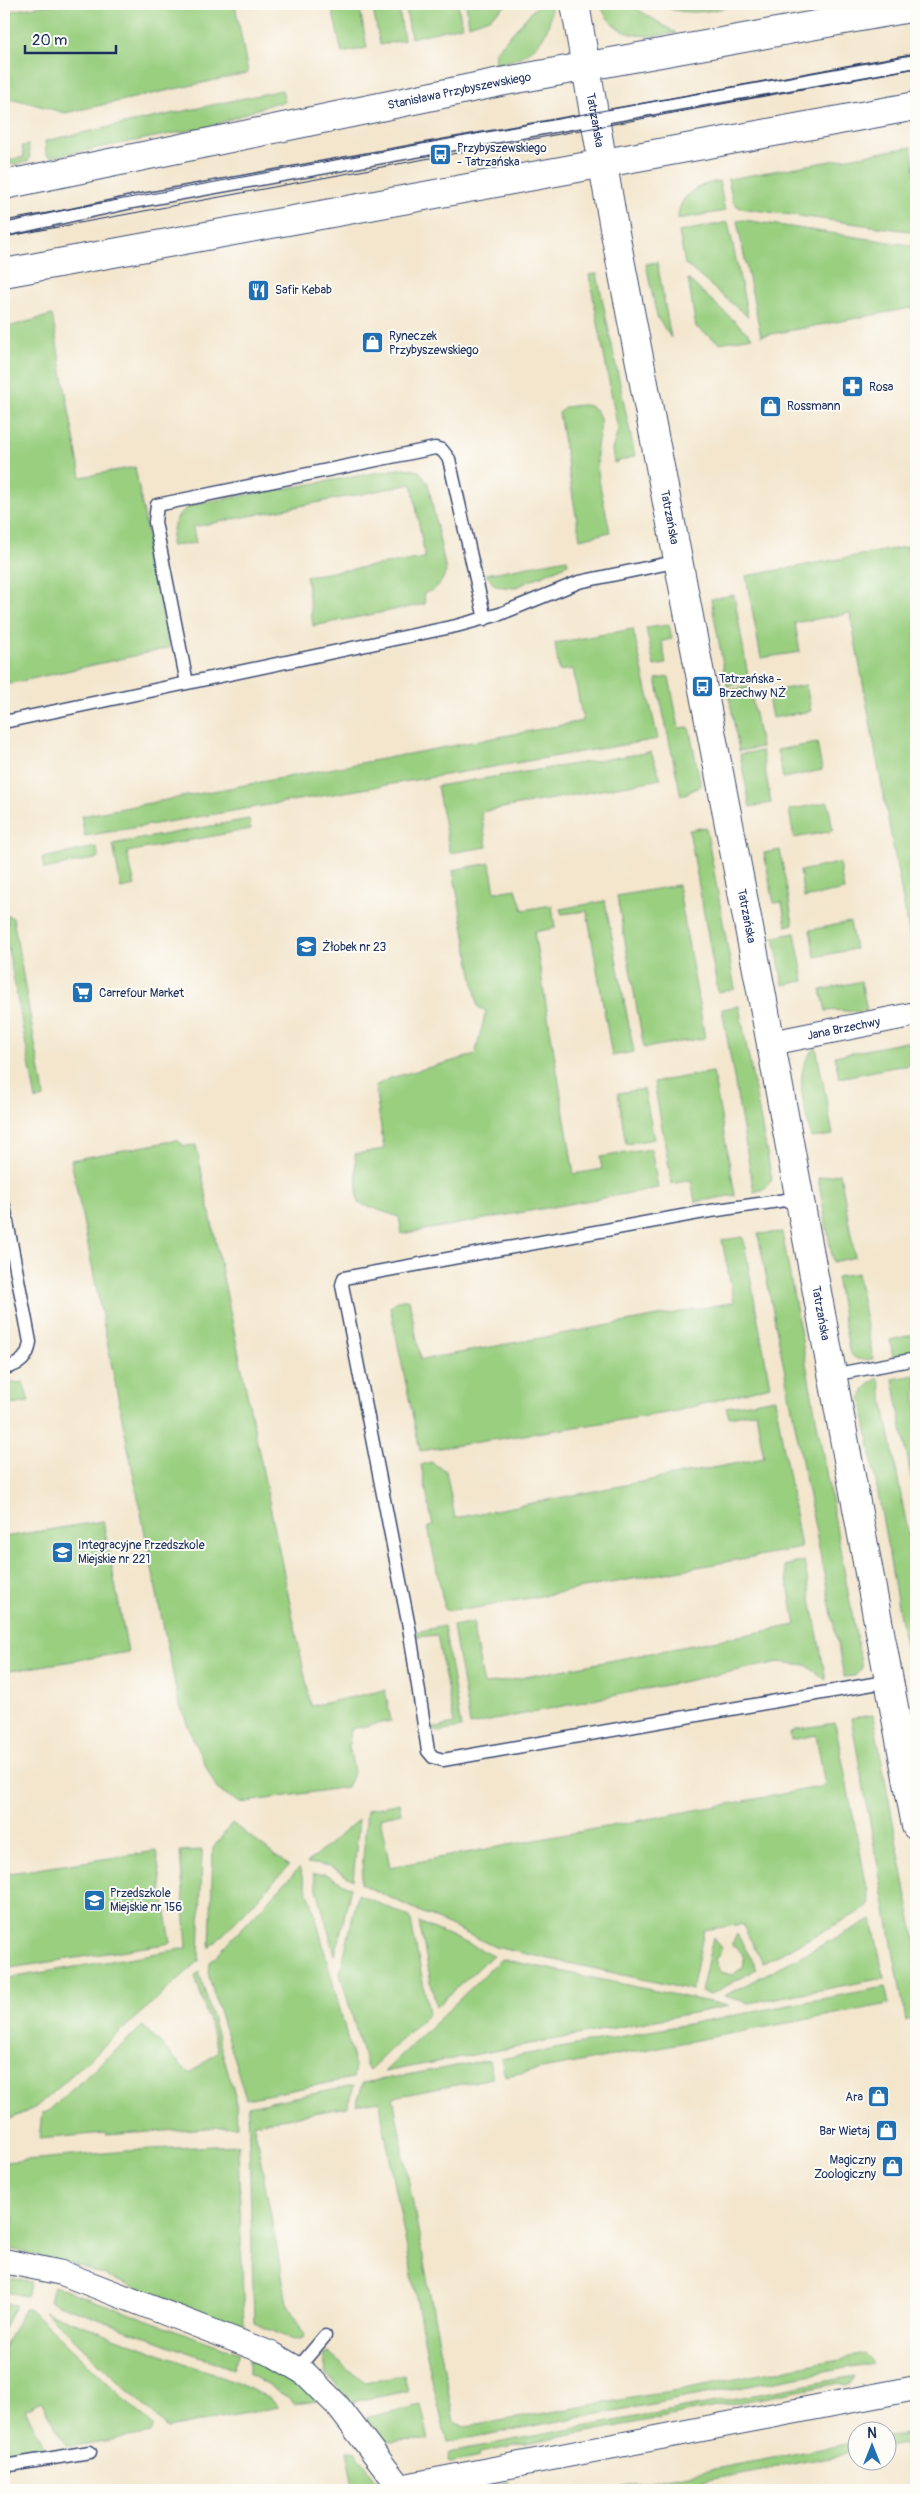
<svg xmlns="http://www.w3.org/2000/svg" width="920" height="2494" viewBox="0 0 920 2494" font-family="Pangolin,sans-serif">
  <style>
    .green { fill: #9acf80; stroke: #5a7f6f }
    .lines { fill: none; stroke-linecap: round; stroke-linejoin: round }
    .service-casing { stroke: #3b4a6f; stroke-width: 15 }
    .minor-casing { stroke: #3b4a6f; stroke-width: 26 }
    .tertiary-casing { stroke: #3b4a6f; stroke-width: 30 }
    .secondary-casing { stroke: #3b4a6f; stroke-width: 30 }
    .service { stroke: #fff; stroke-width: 12 }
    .minor { stroke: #fff; stroke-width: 24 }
    .tertiary { stroke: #fff; stroke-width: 28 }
    .secondary { stroke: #fff; stroke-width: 28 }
    .tram { stroke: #1b2f5e; stroke-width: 1 }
    .labels { text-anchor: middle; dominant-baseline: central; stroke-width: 4; stroke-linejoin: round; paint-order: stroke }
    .street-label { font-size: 12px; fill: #1b2f5e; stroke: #fdfcf7 }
    .poi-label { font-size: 12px; fill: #1b2f5e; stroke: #fdfcf7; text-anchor: start }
  </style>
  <rect width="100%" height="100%" fill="#fdfcf7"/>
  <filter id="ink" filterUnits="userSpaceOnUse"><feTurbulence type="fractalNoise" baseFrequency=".02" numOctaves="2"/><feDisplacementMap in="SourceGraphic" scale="10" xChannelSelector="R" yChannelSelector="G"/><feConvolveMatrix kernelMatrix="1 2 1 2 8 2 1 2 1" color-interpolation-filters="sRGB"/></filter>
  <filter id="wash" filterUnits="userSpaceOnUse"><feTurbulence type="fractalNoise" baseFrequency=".0096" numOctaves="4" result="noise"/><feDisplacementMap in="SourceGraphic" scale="20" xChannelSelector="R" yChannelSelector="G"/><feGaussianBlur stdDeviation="1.12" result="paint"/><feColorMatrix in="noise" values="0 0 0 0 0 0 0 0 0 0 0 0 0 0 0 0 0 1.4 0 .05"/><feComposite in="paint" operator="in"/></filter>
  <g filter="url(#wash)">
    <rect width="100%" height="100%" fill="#f3e6cd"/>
    <path class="green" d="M54,4H235L248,73L65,113L15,99L4,101V12Z
      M331,4H359L367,48L342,53Z
      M372,4H398L404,40L380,45Z
      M405,4H458L462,26L411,38Z
      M466,4H508L489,18L469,25Z
      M551,4C552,40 530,58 496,64L495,52L534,9L539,5Z
      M600,4H629L676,33C645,38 614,40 600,4Z
      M658,4H746C716,9 687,19 658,4Z
      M282,90L285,102L279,104L277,102L212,126L51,157L46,154L45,141Z
      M28,145L30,157L28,162L4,166V161L24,157L22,146Z
      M911,147L916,175V232L740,208L733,202L728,179Z
      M719,181L725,211L678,219C678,195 699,184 719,181Z
      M744,220L916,246V307L761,336L737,221Z
      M728,222L748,317L685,264L679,232Z
      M657,262L671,338L657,317L646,264Z
      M597,274L635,456L614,463L612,450L618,430L589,275Z
      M688,279L752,337L720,343L696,327Z
      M52,315L81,477L135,467L169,648L4,685V328Z
      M581,405C589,405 596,407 599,416C603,426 598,437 597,447C595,474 605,505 610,532L580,539L559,413L565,407Z
      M404,468L419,471L428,483L446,571C442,583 437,590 424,593L425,604L313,626L306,576L425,558L412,484L193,527L196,543L171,546C172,527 175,512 195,504Z
      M916,545V971L850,613L795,623L800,652L761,658L746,576Z
      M567,559L568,564L514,588L495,586L486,574Z
      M734,595L749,682L727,686L711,599Z
      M669,625L672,639L662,641L666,664L654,666L646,628Z
      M633,629L658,739L85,836L81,816L583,721L573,669L559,671L555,643Z
      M669,677L679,728L689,727L701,786L681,796L656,679Z
      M806,685L811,711L772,718L767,692Z
      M750,687L761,747L739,751L728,690Z
      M817,743L822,770L783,778L777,750Z
      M762,751L771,803L750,807L740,754Z
      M651,752L661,779L481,812L487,847L450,853L437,786Z
      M828,802L833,831L794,838L789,810Z
      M249,819L251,829L127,852L135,886L121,889L113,844Z
      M706,827L735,989L718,992L689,830Z
      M96,847L99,858L44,869L42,858Z
      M780,850L793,924L786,926L782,902L774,903L764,853Z
      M490,863L495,892L516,889L523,910L552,905L555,928L534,932L574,1174L602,1169L600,1157L651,1149L658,1188L402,1234L399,1217L358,1203L355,1154L384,1149L375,1086L390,1078L475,1055L486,1011L478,1007L453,870Z
      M839,863L844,890L804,898L800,871Z
      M678,885L705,1038L644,1048L617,896Z
      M605,901L634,1052L612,1056L587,911L562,914L560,909Z
      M7,915L13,918L43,1089L44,1098L36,1100L4,927L8,926Z
      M850,922L855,949L815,957L810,930Z
      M795,933L804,981L783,985L774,937Z
      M861,981L867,1011C852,1013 840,1009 826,1011L821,990Z
      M739,1006L772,1180L764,1189L754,1192L722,1009Z
      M916,1040V1065L894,1067L839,1078L835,1056Z
      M816,1047L833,1135L811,1138C806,1109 790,1070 816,1047Z
      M713,1072L735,1195L695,1202L691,1180L672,1184L654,1082Z
      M644,1089L654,1139L626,1144L618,1093Z
      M177,1140L185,1146L196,1145L311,1706L385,1690L391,1721L351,1729L349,1746L354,1772L347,1787L240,1803L217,1789L196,1746L178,1700L71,1160Z
      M840,1173L855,1257L833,1262L818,1178Z
      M782,1232L862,1668L855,1676L844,1677L758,1234Z
      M743,1237L770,1386L673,1412L420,1451L390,1307L397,1301L409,1299L421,1360L734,1302L722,1240Z
      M857,1273L873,1359C862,1360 854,1362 849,1350L836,1277Z
      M916,1334V1352L893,1357L890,1340Z
      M916,1375V1504L893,1379Z
      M877,1378L880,1383L916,1576L915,1702L861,1397L865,1388Z
      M23,1382L29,1402L4,1406V1384Z
      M775,1398L801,1548L470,1609L445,1610L428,1527L433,1526L421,1465L431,1462L446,1471L455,1518L764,1458L756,1412L729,1417L726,1407Z
      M103,1521L128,1652L4,1672V1537Z
      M804,1561L826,1680L806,1665L779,1662L470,1725L453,1626L474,1622V1634L484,1685L796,1625L784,1566Z
      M444,1626L461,1728L438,1732L431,1729L454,1724L437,1635L417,1637L416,1632Z
      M873,1715L916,1945V2014L906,2021L851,1718Z
      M835,1723L870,1903L867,1908L763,1963L742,1924L704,1930L692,1990L495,1947L361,1884L367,1810L399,1803L401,1813L380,1818L390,1867L825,1786L816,1735L791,1740L790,1733L797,1729Z
      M359,1819L353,1880L330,1866L307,1863Z
      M232,1823L289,1866L210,1948L213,1848Z
      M202,1850L199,1961L36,2107L4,2122V1979L187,1948L180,1851Z
      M156,1851L171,1943L4,1969V1874Z
      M299,1868L312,1903L355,2067L353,2078L246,2099L209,1977L210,1962Z
      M313,1874H326L351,1888L335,1956Z
      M358,1894L410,1917L429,2013L369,2070L366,2065L340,1973Z
      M872,1919L884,1978L749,2003L724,1996Z
      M419,1922L493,1955L436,2007Z
      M737,1934L757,1969L710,1995L701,1992L713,1937L722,1948L715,1960L720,1972L732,1975L743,1967C746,1957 741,1948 731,1946Z
      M501,1959L729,2006L384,2072Z
      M199,1972L236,2099L237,2126L106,2135L105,2133L39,2139L42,2113L47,2112L143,2026L190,2074L218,2051L195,1976Z
      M885,1987L889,2004L505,2076L501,2059Z
      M489,2060L493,2078L393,2097L454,2422L465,2427L683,2389L865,2354L873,2363L447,2442L430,2371L379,2101L356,2105L363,2083Z
      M354,2086L347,2107L254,2124L287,2303L304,2334L303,2338L293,2340L254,2323L248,2106Z
      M238,2145L244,2329L76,2265L6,2248L15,2218L4,2216V2162L150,2149Z
      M4,2277L31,2282L27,2296L4,2292Z
      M54,2286L239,2353L233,2369L50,2301Z
      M4,2304L16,2305L4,2327Z
      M24,2309H30L153,2426L152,2433L68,2447L41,2401L25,2409L48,2453L4,2459V2348Z
      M45,2311L234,2382L270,2398L279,2407L167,2428Z
      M328,2353L365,2383L404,2375L408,2391L351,2402L327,2375L323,2355Z
      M249,2360C271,2363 304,2384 317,2401L295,2404L284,2395L249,2374Z
      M855,2376L851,2384L846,2386L840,2383L479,2453L480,2457L450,2463L448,2456L449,2452Z
      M421,2405L429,2440L384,2441L365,2418Z
      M916,2431V2456L913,2441L888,2446V2437Z
      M857,2442V2452L655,2490H603Z
      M346,2451L356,2452L383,2490H354Z
      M509,2482L511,2490H468L473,2488Z"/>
  </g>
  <g filter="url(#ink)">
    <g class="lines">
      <defs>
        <path id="service" d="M4,230L132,202L916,61
          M187,683L155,522L157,505L435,448L442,450L449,459L485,619
          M4,722L456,626L500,614L579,582L679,561
          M799,1198L704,1212L344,1278L342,1285L409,1627L428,1751L433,1757L443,1760L890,1681
          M4,1206L30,1342C28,1358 20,1365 4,1368
          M832,1375L916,1359
          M298,2368L325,2336
          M4,2466L90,2452"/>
        <g id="minor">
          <path id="s1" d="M771,1043L916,1014"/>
          <path d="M4,2261L62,2273L274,2355L306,2374L337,2405L402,2490"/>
          <path d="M400,2487L916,2388"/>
        </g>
        <g id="tertiary">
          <path id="s2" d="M575,4L614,228L760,985L916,1826"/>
        </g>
        <g id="secondary">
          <path id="s3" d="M4,185L500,82L916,7"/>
          <path d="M4,273L916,106"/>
        </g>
      </defs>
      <use href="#service" class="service-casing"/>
      <use href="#minor" class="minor-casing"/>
      <use href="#tertiary" class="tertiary-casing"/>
      <use href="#secondary" class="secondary-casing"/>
      <use href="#service" class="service"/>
      <use href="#minor" class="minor"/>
      <use href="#tertiary" class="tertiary"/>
      <use href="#secondary" class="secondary"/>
      <path class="tram" d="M4,221L916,53
        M4,237L916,68"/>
    </g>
  </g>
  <defs>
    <symbol id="bus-square" viewBox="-11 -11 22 22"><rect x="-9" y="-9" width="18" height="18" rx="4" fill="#1f6fb2" stroke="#fdfcf7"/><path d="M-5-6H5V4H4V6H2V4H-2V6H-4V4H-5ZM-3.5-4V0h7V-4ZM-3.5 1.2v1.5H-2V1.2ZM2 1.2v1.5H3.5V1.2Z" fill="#fff"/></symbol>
    <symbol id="restaurant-square" viewBox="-11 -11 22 22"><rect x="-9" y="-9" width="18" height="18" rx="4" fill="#1f6fb2" stroke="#fdfcf7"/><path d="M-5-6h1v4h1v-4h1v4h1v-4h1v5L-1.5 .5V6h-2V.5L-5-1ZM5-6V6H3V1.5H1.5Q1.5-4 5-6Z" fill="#fff"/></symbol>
    <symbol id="shop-square" viewBox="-11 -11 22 22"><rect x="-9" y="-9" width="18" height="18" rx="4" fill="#1f6fb2" stroke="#fdfcf7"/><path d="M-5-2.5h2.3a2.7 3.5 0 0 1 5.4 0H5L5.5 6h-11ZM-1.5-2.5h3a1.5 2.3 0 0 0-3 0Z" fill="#fff"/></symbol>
    <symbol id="pharmacy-square" viewBox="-11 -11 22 22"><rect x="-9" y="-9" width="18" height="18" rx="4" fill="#1f6fb2" stroke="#fdfcf7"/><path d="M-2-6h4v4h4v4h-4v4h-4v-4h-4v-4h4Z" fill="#fff"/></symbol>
    <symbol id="school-square" viewBox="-11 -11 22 22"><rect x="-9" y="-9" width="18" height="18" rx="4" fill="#1f6fb2" stroke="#fdfcf7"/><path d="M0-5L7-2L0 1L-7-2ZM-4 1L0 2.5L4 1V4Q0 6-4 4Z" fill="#fff"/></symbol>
    <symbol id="supermarket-square" viewBox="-11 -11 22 22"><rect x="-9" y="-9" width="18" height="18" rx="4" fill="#1f6fb2" stroke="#fdfcf7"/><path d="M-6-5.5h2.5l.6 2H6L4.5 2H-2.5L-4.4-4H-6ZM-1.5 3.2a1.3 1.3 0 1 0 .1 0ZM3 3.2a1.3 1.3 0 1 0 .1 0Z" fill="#fff"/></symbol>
  </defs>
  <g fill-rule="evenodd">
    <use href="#bus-square" x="428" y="142" width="25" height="25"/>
    <use href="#restaurant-square" x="246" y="278" width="25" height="25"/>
    <use href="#shop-square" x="360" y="330" width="25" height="25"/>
    <use href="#pharmacy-square" x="840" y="374" width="25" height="25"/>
    <use href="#shop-square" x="758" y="394" width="25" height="25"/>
    <use href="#bus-square" x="690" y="674" width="25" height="25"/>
    <use href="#school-square" x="294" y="934" width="25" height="25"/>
    <use href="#supermarket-square" x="70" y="980" width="25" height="25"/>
    <use href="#school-square" x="50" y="1540" width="25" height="25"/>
    <use href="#school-square" x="82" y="1888" width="25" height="25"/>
    <use href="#shop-square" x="866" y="2084" width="25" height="25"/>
    <use href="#shop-square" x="874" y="2118" width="25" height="25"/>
    <use href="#shop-square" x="880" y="2154" width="25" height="25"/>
  </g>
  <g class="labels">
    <g class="street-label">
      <text stroke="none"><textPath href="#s3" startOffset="465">Stanisława Przybyszewskiego</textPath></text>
      <text stroke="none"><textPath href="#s2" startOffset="118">Tatrzańska</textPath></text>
      <text stroke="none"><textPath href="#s2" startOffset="522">Tatrzańska</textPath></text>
      <text stroke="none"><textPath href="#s2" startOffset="928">Tatrzańska</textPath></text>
      <text stroke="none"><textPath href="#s1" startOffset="74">Jana Brzechwy</textPath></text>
      <text stroke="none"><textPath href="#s2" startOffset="1332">Tatrzańska</textPath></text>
    </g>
    <g class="poi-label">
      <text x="457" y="148">Przybyszewskiego<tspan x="457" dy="14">- Tatrzańska</tspan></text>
      <text x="275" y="290">Safir Kebab</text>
      <text x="389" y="336">Ryneczek<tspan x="389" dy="14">Przybyszewskiego</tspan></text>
      <text x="869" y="387">Rosa</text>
      <text x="787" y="406">Rossmann</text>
      <text x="719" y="679">Tatrzańska -<tspan x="719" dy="14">Brzechwy NŻ</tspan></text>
      <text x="322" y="947">Żłobek nr 23</text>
      <text x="99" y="993">Carrefour Market</text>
      <text x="78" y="1545">Integracyjne Przedszkole<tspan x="78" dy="14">Miejskie nr 221</tspan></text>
      <text x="110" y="1893">Przedszkole<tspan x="110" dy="14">Miejskie nr 156</tspan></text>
      <text x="863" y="2097" text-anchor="end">Ara</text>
      <text x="870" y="2131" text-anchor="end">Bar Wietaj</text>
      <text x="876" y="2160" text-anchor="end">Magiczny<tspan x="876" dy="14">Zoologiczny</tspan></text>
    </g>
  </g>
  <rect width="920" height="2494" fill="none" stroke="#fdfcf7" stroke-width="20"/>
  <g transform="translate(872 2446)"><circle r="24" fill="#fdfcf7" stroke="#a3aaba"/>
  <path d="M0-4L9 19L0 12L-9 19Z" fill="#1f6fb2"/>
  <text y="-8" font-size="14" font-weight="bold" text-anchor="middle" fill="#1b2f5e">N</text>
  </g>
  <path d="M25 45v8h91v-8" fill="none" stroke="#1b2f5e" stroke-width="2.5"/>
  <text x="32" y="45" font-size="15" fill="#1b2f5e" stroke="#fdfcf7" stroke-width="4" paint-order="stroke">20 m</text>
</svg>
